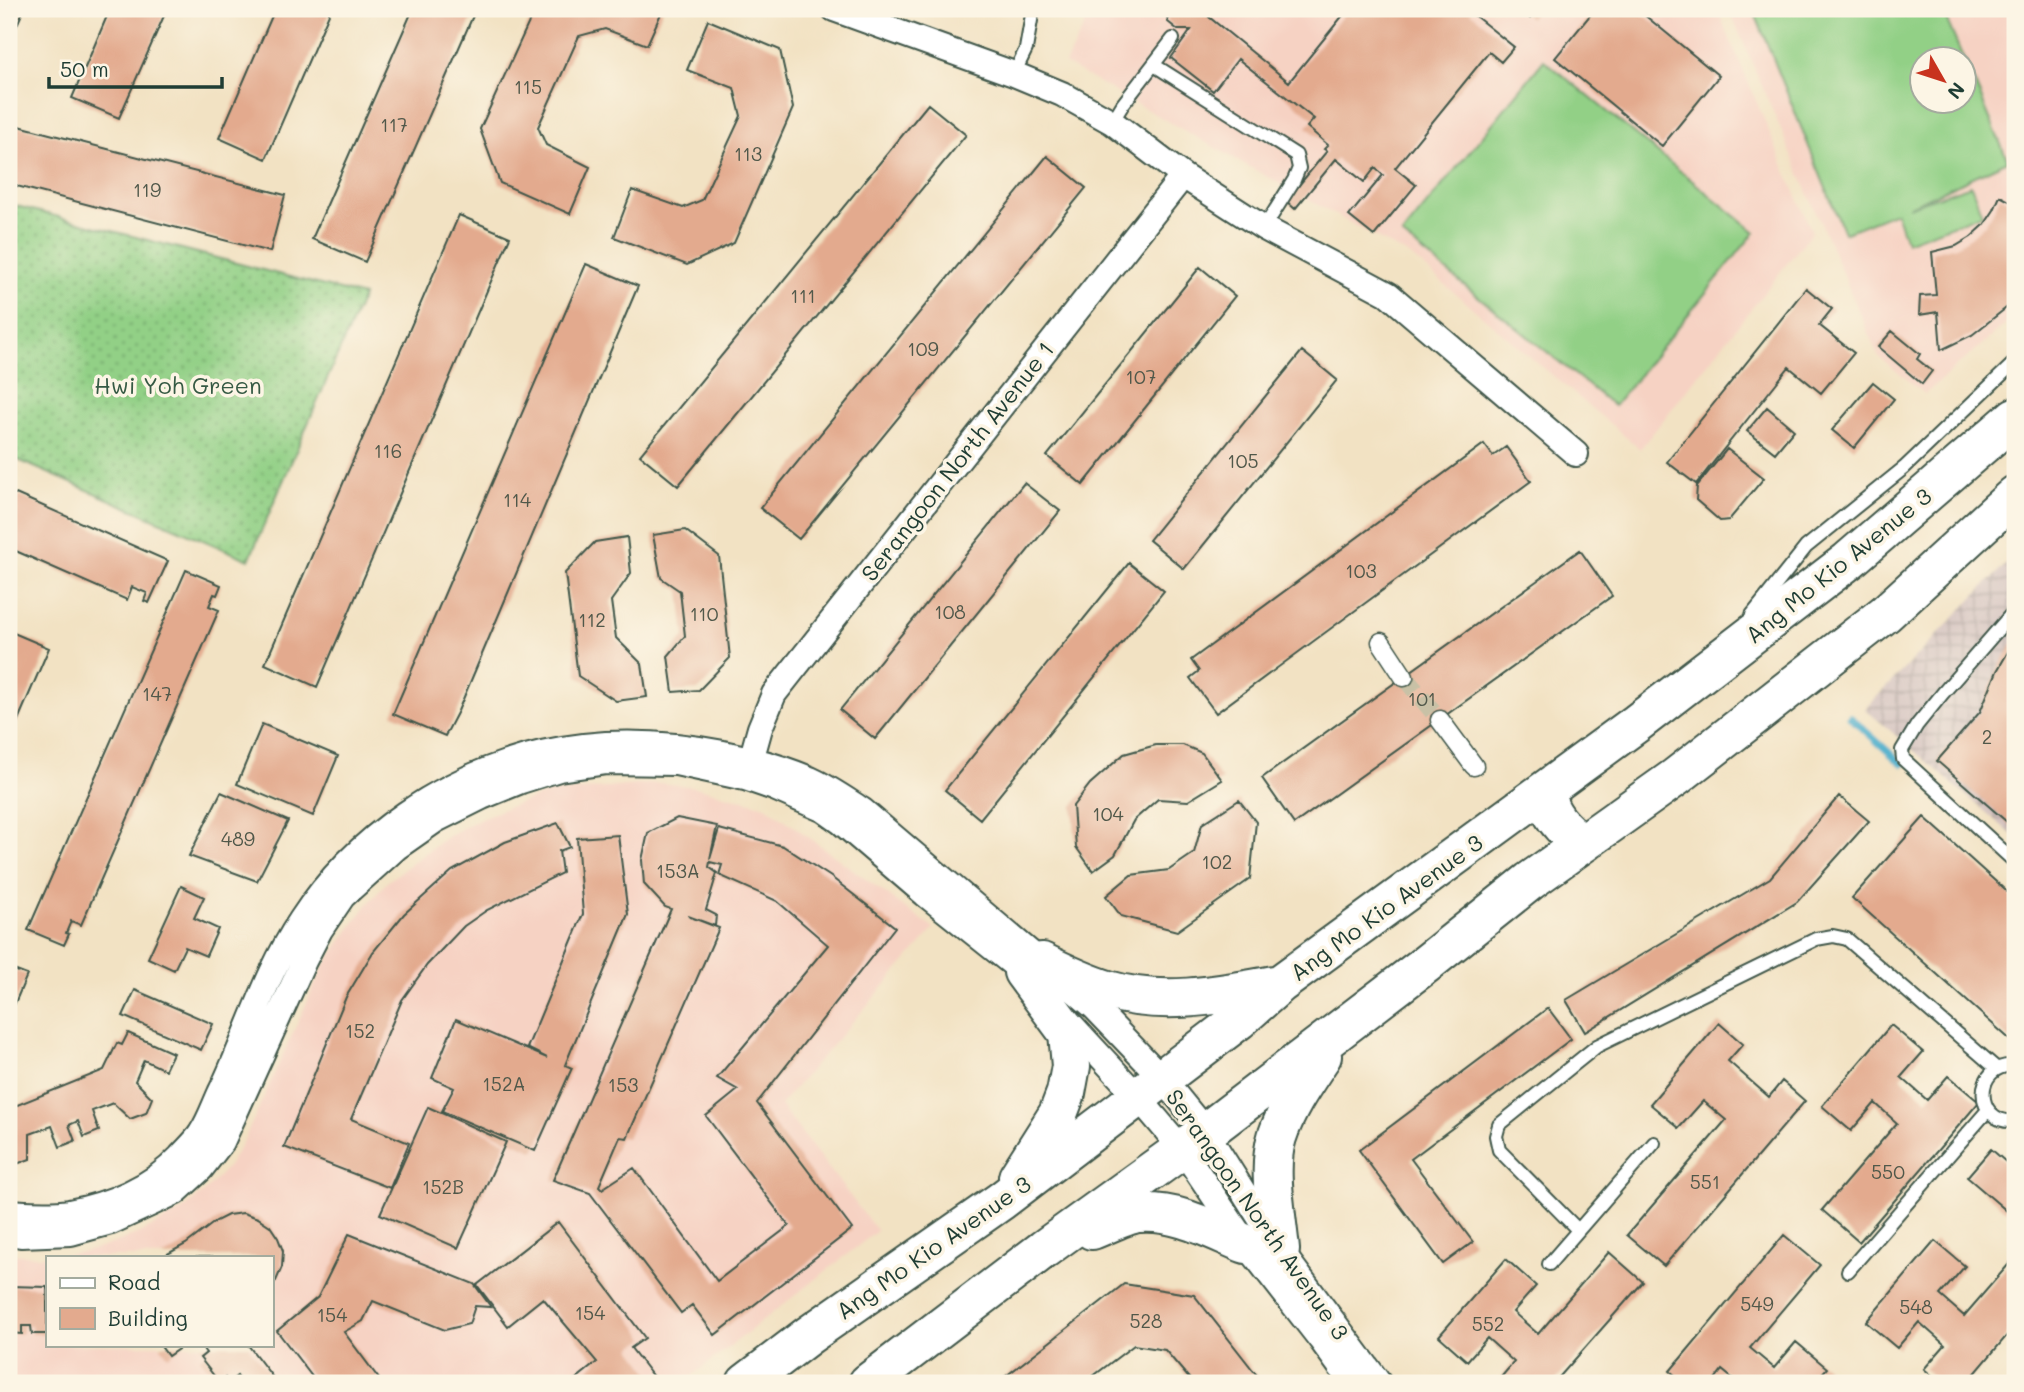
<svg xmlns="http://www.w3.org/2000/svg" width="2024" height="1392" viewBox="0 0 2024 1392" font-family="Mali,sans-serif">
  <style>
    .built { fill: #f6d2c3; fill-rule: evenodd }
    .industrial { fill: url(#industrial-grid) }
    .grass { fill: url(#grass-dots); stroke: #58865d; stroke-width: 2 }
    .pitch { fill: #92d086; stroke: #58865d; stroke-width: 2 }
    .lines { fill: none; stroke-linecap: round; stroke-linejoin: round }
    .stream { stroke: #4dafcc; stroke-width: 7 }
    .building { fill: #e3aa8e; fill-rule: evenodd }
    .pedestrian-tunnel { stroke: #c8c1a6; stroke-width: 18; stroke-dasharray: 18 9; stroke-linecap: butt }
    .service-casing { stroke: #3f5649; stroke-width: 16 }
    .pedestrian-casing { stroke: #3f5649; stroke-width: 21 }
    .minor-casing { stroke: #3f5649; stroke-width: 28 }
    .trunk-casing { stroke: #3f5649; stroke-width: 42 }
    .service { stroke: #fff; stroke-width: 12 }
    .pedestrian { stroke: #fff; stroke-width: 18 }
    .minor { stroke: #fff; stroke-width: 24 }
    .trunk { stroke: #fff; stroke-width: 38 }
    .labels { text-anchor: middle; dominant-baseline: central; stroke-width: 7; stroke-linejoin: round; paint-order: stroke }
    .number-label { font-size: 19px; fill: #50584a }
    .park-label { font-size: 23px; fill: #365a44; stroke: #fcf5e5 }
    .street-label { font-size: 23px; fill: #1f3d34; stroke: #fcf5e5 }
  </style>
  <defs>
    <pattern id="industrial-grid" width="8" height="8" patternUnits="userSpaceOnUse" patternTransform="scale(1.75)"><rect width="8" height="8" fill="#d1bfbd"/><path d="M0 4h8M4 0v8" fill="none" stroke="#a99c9a"/></pattern>
    <pattern id="grass-dots" width="8" height="8" patternUnits="userSpaceOnUse" patternTransform="scale(1.75)"><rect width="8" height="8" fill="#92d086"/><path d="M2 2h.1M6 6h.1" fill="none" stroke="#77aa6e" stroke-width="1.8" stroke-linecap="round"/></pattern>
  </defs>
  <rect width="100%" height="100%" fill="#fcf5e5"/>
  <filter id="ink" filterUnits="userSpaceOnUse"><feTurbulence type="fractalNoise" baseFrequency=".0143" numOctaves="2"/><feDisplacementMap in="SourceGraphic" scale="14" xChannelSelector="R" yChannelSelector="G"/><feConvolveMatrix kernelMatrix="1 2 1 2 8 2 1 2 1" color-interpolation-filters="sRGB"/></filter>
  <filter id="wash" filterUnits="userSpaceOnUse"><feTurbulence type="fractalNoise" baseFrequency=".00686" numOctaves="4" result="noise"/><feDisplacementMap in="SourceGraphic" scale="28" xChannelSelector="R" yChannelSelector="G"/><feGaussianBlur stdDeviation="1.57" result="paint"/><feColorMatrix in="noise" values="0 0 0 0 0 0 0 0 0 0 0 0 0 0 0 0 0 1.4 0 .05"/><feComposite in="paint" operator="in"/></filter>
  <g filter="url(#wash)">
    <rect width="100%" height="100%" fill="#f2e2c3"/>
    <path class="built" d="M1093,9H1717L1812,232L1640,449L1413,258L1065,64Z
      M1729,9H2015V316L1925,394L1878,356ZM1923,60H1965V102H1923Z
      M659,783L695,787L766,806L934,929L780,1105L877,1231L683,1383H9V1254L36,1256L66,1255L97,1249L125,1239L156,1225L182,1210L206,1190L228,1166L245,1138L323,967L366,906L387,882L448,836L481,818L514,805L549,793ZM47,1257H271V1345H47Z"/>
    <path class="industrial" d="M2015,555V837L1865,709Z"/>
    <path class="grass" d="M9,204L363,296L249,560L9,456Z"/>
    <path class="pitch" d="M1753,9H1942L1964,60H1923V102H1965V60L2008,161L1908,207L1971,185L1982,214L1906,242L1896,212L1844,233Z
      M1544,60L1755,232L1614,406L1402,235Z"/>
    <g class="lines">
      <path class="stream" d="M1850,717L1902,764"/>
    </g>
    <g id="blocks">
      <path class="building" d="M9,9H24L9,43Z
        M110,9H167L119,118L72,98Z
        M275,9H331L266,159L219,138Z
        M413,9H476L365,262L312,239Z
        M535,9H663L647,45L605,29L579,36L538,127L546,145L590,167L570,214L500,183L480,129Z
        M1165,9H1215L1209,17L1289,82L1348,9H1473L1470,12L1514,47L1501,62L1489,52L1395,168L1416,185L1374,236L1349,216L1383,175L1375,168L1364,182L1336,159L1295,209L1286,201L1327,151L1324,149L1328,145L1307,127L1314,119L1238,59L1213,91L1171,58L1191,30H1178L1168,22Z
        M1519,9H1538L1530,18Z
        M1595,9H1637L1719,76L1662,146L1555,58Z
        M708,20L780,50L793,108L734,243L687,265L614,237L632,190L683,208L702,200L741,116L734,88L687,70Z
        M928,104L966,135L678,486L640,455Z
        M15,125L285,195L270,252L9,184V149Z
        M1047,156L1086,188L799,539L760,508Z
        M2000,196L2015,204V301L1972,335L1941,350L1938,312L1919,315L1920,296L1936,295L1932,252L1956,246L1971,237L1984,225L1994,210Z
        M459,215L510,237L317,687L265,664Z
        M586,264L638,286L458,711L445,736L393,714Z
        M1200,267L1235,296L1083,485L1047,456Z
        M1806,288L1832,309L1819,325L1854,353L1821,393L1789,367L1696,484L1667,462Z
        M1892,331L1920,354L1917,359L1932,371L1922,384L1878,347Z
        M1302,351L1337,380L1184,569L1149,540Z
        M1873,382L1894,399L1854,448L1832,430Z
        M1767,407L1794,430L1775,453L1747,431Z
        M1484,444L1493,456L1506,447L1531,481L1216,713L1190,678L1199,671L1191,660Z
        M1727,449L1764,478L1729,520L1720,521L1696,500L1697,486Z
        M1024,483L1060,511L875,739L840,710Z
        M9,491L168,561L149,603L144,601L147,593L132,587L127,600L9,548Z
        M685,530L719,556L730,658L699,690L673,692L668,656L685,636L680,591L661,578L653,535Z
        M627,537L631,573L611,601L616,638L642,664L647,697L616,701L578,676L565,573L595,542Z
        M1580,550L1612,596L1294,824L1262,778Z
        M1129,563L1164,591L980,819L945,790Z
        M186,570L221,585L217,595L214,594L209,606L219,610L81,925L71,921L66,933L69,934L64,945L28,930Z
        M9,631L49,648L9,741Z
        M2015,640V829L1937,761L1980,712L1997,671Z
        M262,724L338,756L313,816L237,784Z
        M1156,745H1183L1202,753L1222,780L1188,801L1158,799L1134,820L1115,855L1093,871L1076,847L1073,806L1090,784L1124,754Z
        M221,792L288,821L257,881L189,856Z
        M1839,796L1869,821L1797,902L1585,1032L1566,1000L1770,878Z
        M1239,800L1256,822L1250,879L1177,931L1121,916L1106,896L1131,875L1169,870L1194,853L1202,824Z
        M1924,817L2015,899V1044L1852,898Z
        M677,818L717,826L710,859L719,829L783,846L831,877L895,927L757,1103L852,1229L715,1335L692,1305L681,1313L590,1193L553,1180L671,909L665,907L644,884L642,860L648,833ZM710,862L722,865L719,875L777,901L828,945L717,1078L738,1090L706,1116L789,1226L717,1281L634,1168L602,1189L599,1186L620,1137L627,1138L719,928L688,916L715,926L716,915L706,910L717,873L709,867Z
        M558,823L570,847L559,851L562,873L487,910L464,926L427,965L402,1000L351,1119L409,1143L390,1188L284,1147L346,997L373,952L404,914L452,871L505,842Z
        M618,835L628,914L565,1065L572,1068L535,1151L442,1111L454,1088L432,1078L456,1019L547,1058L527,1048L583,914L577,838Z
        M181,886L204,897L194,918L218,929L206,956L185,947L174,970L148,958Z
        M11,969L27,975L9,1017V973Z
        M135,990L213,1024L201,1050L123,1016Z
        M1548,1008L1571,1039L1411,1159L1473,1242L1443,1264L1359,1150Z
        M1719,1023L1743,1044L1728,1061L1769,1097L1782,1081L1805,1101L1664,1266L1627,1235L1726,1120L1703,1101L1679,1128L1650,1104Z
        M1891,1025L1923,1052L1901,1077L1927,1100L1948,1076L1979,1102L1859,1242L1822,1210L1897,1123L1875,1103L1851,1131L1822,1106Z
        M128,1033L173,1053L165,1070L144,1060L135,1081L152,1098L146,1113L130,1119L113,1103L92,1111L99,1131L84,1137L78,1121L69,1125L75,1141L60,1147L52,1126L30,1134V1159L14,1165L9,1163V1103L15,1106L104,1070L117,1043L122,1045Z
        M428,1107L506,1142L458,1248L380,1214Z
        M1991,1149L2015,1170V1218L1967,1177Z
        M243,1213L258,1218L270,1226L278,1238L283,1251L282,1267L276,1281L271,1285V1257H162L186,1244L216,1221L228,1215Z
        M558,1222L645,1338L631,1348L654,1378L647,1383H571L597,1362L543,1298L508,1326L477,1285Z
        M349,1234L474,1284L491,1307L475,1306L469,1324L445,1330L373,1301L363,1321L344,1332L382,1383H317L277,1331L318,1297Z
        M1784,1235L1820,1265L1750,1348L1774,1368L1796,1342L1827,1368L1814,1383H1738L1722,1370L1712,1383H1684L1670,1371Z
        M1935,1241L1965,1266L1940,1295L1964,1316L2015,1257V1326L1967,1383H1941L1924,1369L1945,1345L1919,1322L1897,1348L1866,1322Z
        M1609,1252L1643,1282L1554,1383H1496L1514,1362L1487,1338L1467,1361L1439,1336L1506,1259L1536,1286L1513,1312L1538,1334Z
        M1124,1284L1194,1295L1263,1383H1193L1165,1350L1134,1345L1084,1383H997Z
        M9,1286L47,1287V1334H32L31,1326H22V1334L9,1333Z
        M160,1345H184L168,1356Z
        M200,1345H248L277,1383H242L237,1376L228,1383L225,1378L219,1382L200,1358L206,1353Z"/>
    </g>
  </g>
  <g filter="url(#ink)">
    <use href="#blocks" fill-opacity="0" stroke="#3f5649" stroke-width="2"/>
    <g class="lines">
      <path class="pedestrian-tunnel" d="M1404,677L1440,720"/>
      <defs>
        <path id="service" d="M1154,65L1296,155L1299,168L1294,180L1264,228
          M1014,74L1026,49L1033,9
          M1112,122L1123,104L1173,39
          M2015,610L1943,693L1917,725L1902,750L1903,759L2015,862
          M1752,615L1806,547L1904,468L2015,362
          M2015,1066C1973,1062 1973,1125 2015,1121
          M1578,1230L1499,1150L1496,1136L1499,1125L1597,1046L1816,939L1833,936L1847,939L1997,1069
          M1549,1264L1654,1143
          M1848,1271L1988,1110"/>
        <path id="pedestrian" d="M1381,642L1404,677
          M1440,720L1474,766"/>
        <path id="minor" d="M834,9L1014,74L1062,94L1112,122L1183,176L1264,228L1388,294L1576,454
          M748,771L760,728L774,694L1183,176
          M1066,1019L1138,1097L1182,1149L1246,1244L1321,1340L1352,1383
          M9,1212C28,1213 49,1215 69,1212C109,1205 152,1187 180,1157C187,1149 196,1141 201,1133C209,1121 214,1106 220,1093C248,1036 265,974 301,920C355,837 446,775 542,753C627,733 730,746 810,779C828,787 845,799 862,810L1094,1007L1162,1078L1206,1132L1280,1250L1379,1383
          M9,1233L21,1235L71,1233L111,1222L176,1192L201,1169L222,1142L304,961L320,930L343,896L396,848L436,820L482,797L521,781L559,769L607,762L676,763L745,778L774,788L824,810L841,822L925,894L1023,972L1032,981"/>
        <path id="trunk" d="M1551,786C1549,791 1547,797 1548,802C1550,816 1572,840 1585,842
          M1042,962C1064,973 1085,983 1108,990C1164,1007 1224,994 1280,984
          M1018,1177L1058,1114L1066,1093L1071,1066L1068,1033L1023,972
          M1092,1230C1106,1225 1124,1215 1139,1213C1177,1210 1212,1230 1246,1244
          M1280,1250C1277,1217 1267,1169 1277,1137C1287,1107 1305,1082 1322,1056
          M746,1383L809,1335L1001,1201L1239,1020L1280,984L1637,723L1848,561L2015,417
          M868,1383L1044,1249L1206,1132L1426,964L1530,881L1676,777L1885,614L2015,495"/>
      </defs>
      <use href="#service" class="service-casing"/>
      <use href="#pedestrian" class="pedestrian-casing"/>
      <use href="#minor" class="minor-casing"/>
      <use href="#trunk" class="trunk-casing"/>
      <use href="#service" class="service"/>
      <use href="#pedestrian" class="pedestrian"/>
      <use href="#minor" class="minor"/>
      <use href="#trunk" class="trunk"/>
    </g>
  </g>
  <g class="labels">
    <g class="number-label">
      <text x="528" y="86">115</text>
      <text x="394" y="124">117</text>
      <text x="748" y="153">113</text>
      <text x="147" y="189">119</text>
      <text x="803" y="295">111</text>
      <text x="923" y="348">109</text>
      <text x="1141" y="376">107</text>
      <text x="388" y="450">116</text>
      <text x="1243" y="460">105</text>
      <text x="517" y="499">114</text>
      <text x="1361" y="570">103</text>
      <text x="950" y="611">108</text>
      <text x="704" y="613">110</text>
      <text x="592" y="619">112</text>
      <text x="157" y="693">147</text>
      <text x="1422" y="698">101</text>
      <text x="1987" y="736">2</text>
      <text x="1108" y="813">104</text>
      <text x="238" y="838">489</text>
      <text x="1217" y="861">102</text>
      <text x="678" y="870">153A</text>
      <text x="360" y="1030">152</text>
      <text x="504" y="1083">152A</text>
      <text x="623" y="1084">153</text>
      <text x="1888" y="1171">550</text>
      <text x="1705" y="1181">551</text>
      <text x="443" y="1186">152B</text>
      <text x="1757" y="1303">549</text>
      <text x="1916" y="1306">548</text>
      <text x="590" y="1312">154</text>
      <text x="332" y="1314">154</text>
      <text x="1146" y="1320">528</text>
      <text x="1488" y="1323">552</text>
    </g>
    <g class="park-label">
      <text x="178" y="385">Hwi Yoh Green</text>
    </g>
    <g class="street-label">
      <text transform="translate(957 461) rotate(-52)">Serangoon North Avenue 1</text>
      <text transform="translate(1838 565) rotate(-39)">Ang Mo Kio Avenue 3</text>
      <text transform="translate(1386 907) rotate(-36)">Ang Mo Kio Avenue 3</text>
      <text transform="translate(1258 1214) rotate(55)">Serangoon North Avenue 3</text>
      <text transform="translate(933 1247) rotate(-35)">Ang Mo Kio Avenue 3</text>
    </g>
  </g>
  <rect width="2024" height="1392" fill="none" stroke="#fcf5e5" stroke-width="35"/>
  <rect x="46" y="1256" width="228" height="91" fill="#fcf5e5" stroke="#a4ab9e" stroke-width="2"/>
  <rect x="60" y="1278" width="35" height="10" fill="#ffffff" stroke="#a4ab9e" stroke-width="2"/>
  <text x="108" y="1290" font-size="21" fill="#1f3d34">Road</text>
  <rect x="60" y="1308" width="35" height="21" fill="#e3aa8e" stroke="#a4ab9e" stroke-width="2"/>
  <text x="108" y="1326" font-size="21" fill="#1f3d34">Building</text>
  <g transform="translate(1943 80) rotate(129)"><circle r="33" fill="#fcf5e5" stroke="#a4ab9e" stroke-width="2"/>
  <path d="M0-5L12 26L0 18L-12 26Z" fill="#c8321e"/>
  <text y="-10" font-size="19" font-weight="bold" text-anchor="middle" fill="#1f3d34">N</text>
  </g>
  <path d="M49 77v10h173v-10" fill="none" stroke="#1f3d34" stroke-width="3.5"/>
  <text x="60" y="77" font-size="21" fill="#1f3d34" stroke="#fcf5e5" stroke-width="5" paint-order="stroke">50 m</text>
</svg>
